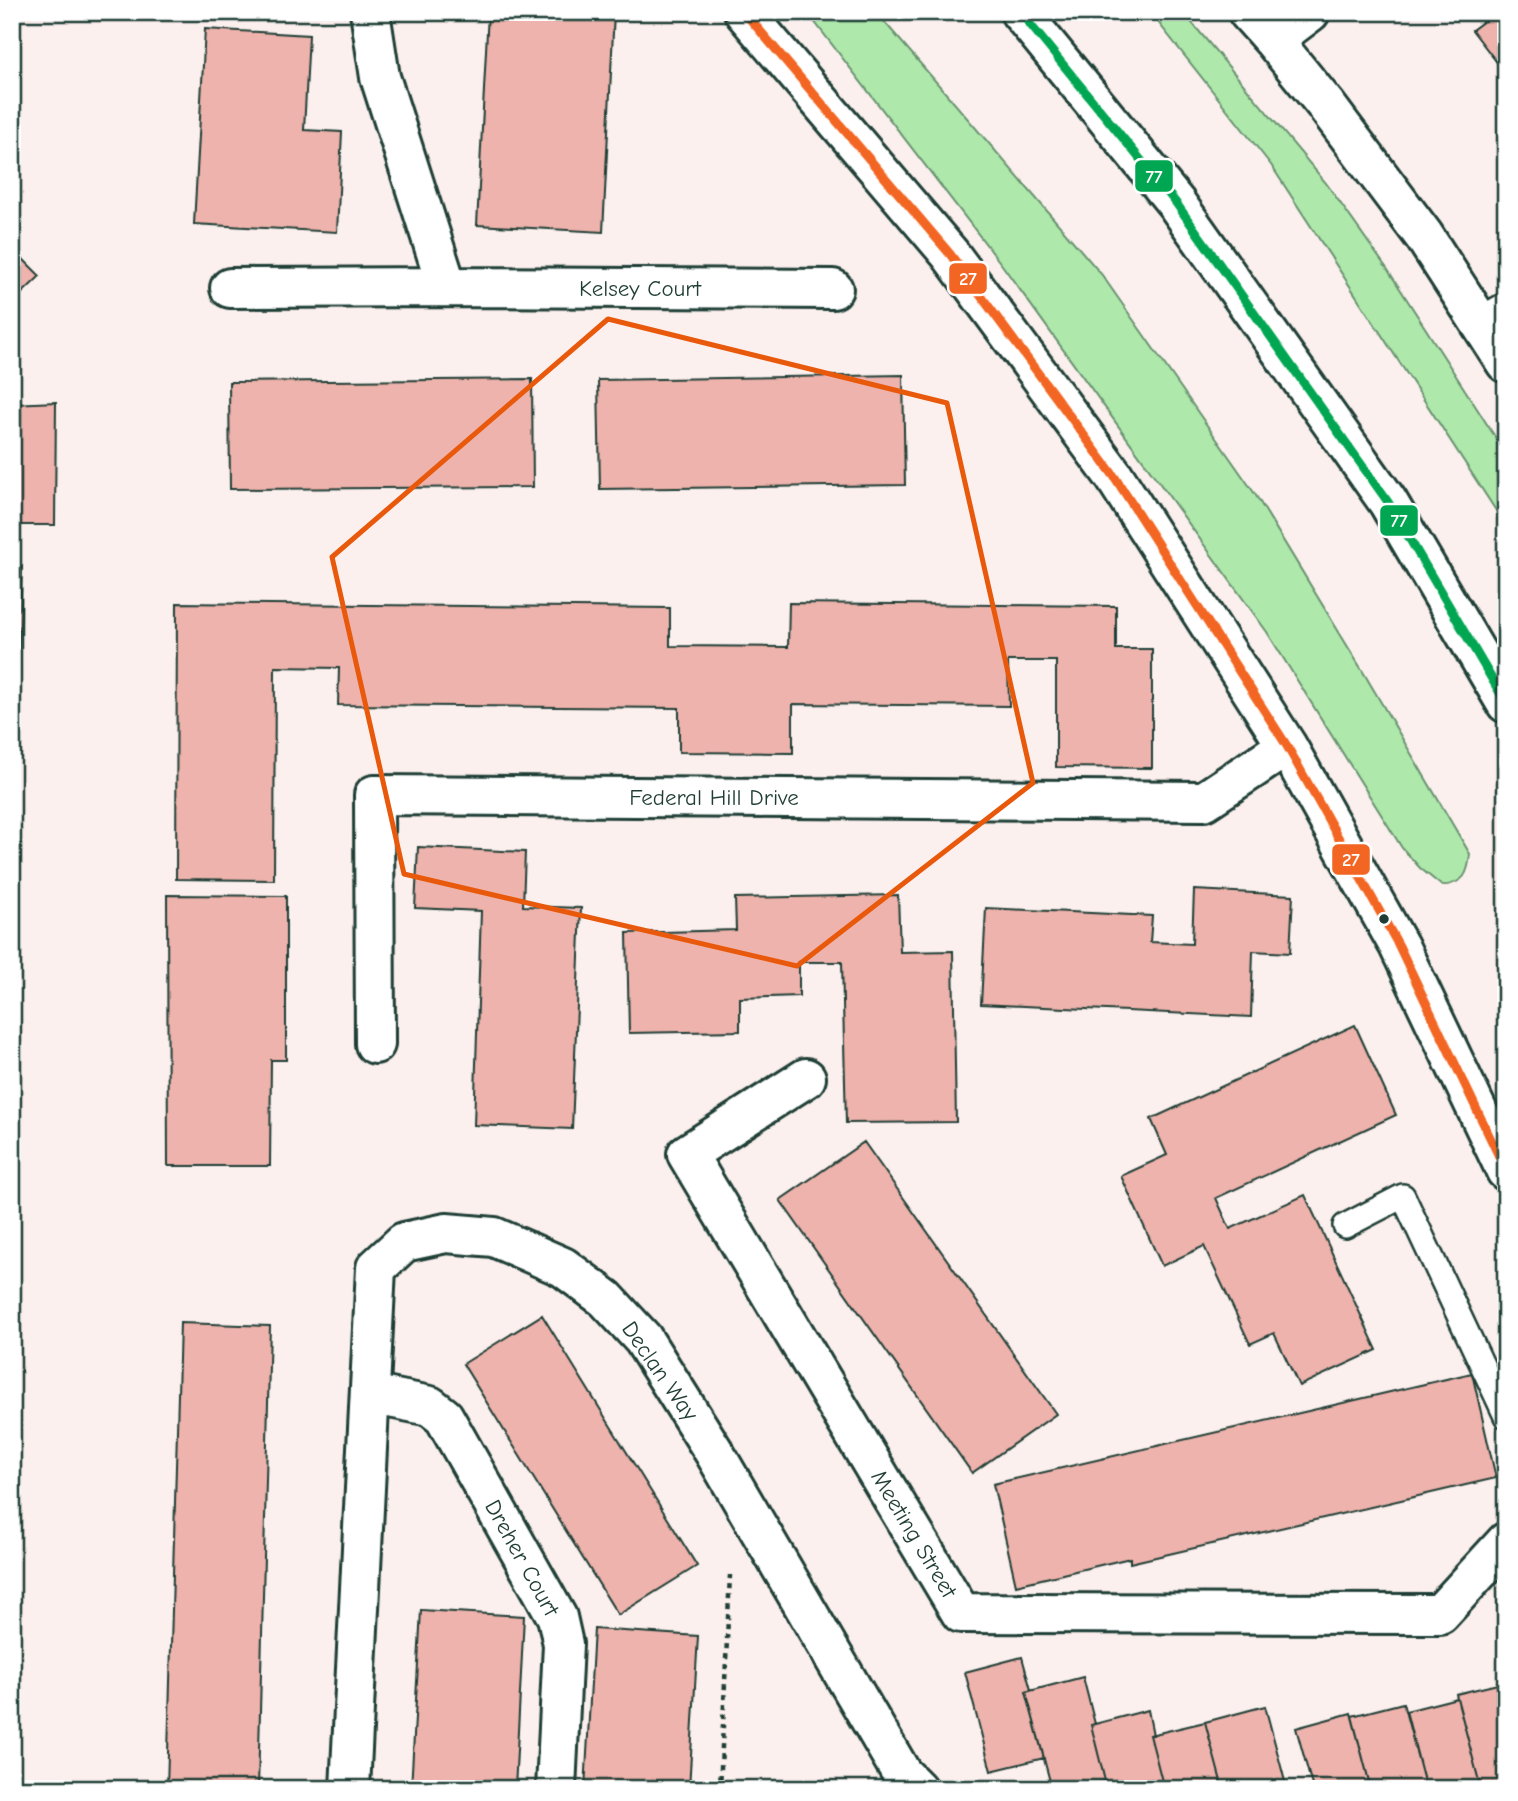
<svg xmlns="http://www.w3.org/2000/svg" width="1518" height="1801" viewBox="0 0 1518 1801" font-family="'Comic Neue',sans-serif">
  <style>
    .green { fill: #afe8ab; stroke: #679270; stroke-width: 2 }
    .building { fill: #eeb3ac; stroke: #1f3d34; stroke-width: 2 }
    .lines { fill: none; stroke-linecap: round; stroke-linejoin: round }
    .lane-casing { stroke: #1f3d34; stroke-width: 28 }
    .street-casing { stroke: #1f3d34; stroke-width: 44 }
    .highway-casing { stroke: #1f3d34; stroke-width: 44 }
    .path { stroke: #1f3d34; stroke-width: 4.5; stroke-dasharray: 5 5; stroke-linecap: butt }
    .lane { stroke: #fff; stroke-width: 23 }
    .street { stroke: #fff; stroke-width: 38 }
    .highway { stroke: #fff; stroke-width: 38 }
    .bus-1-casing { stroke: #fff; stroke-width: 14 }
    .bus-2-casing { stroke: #fff; stroke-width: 14 }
    .bus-1 { stroke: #f26522; stroke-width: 9 }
    .bus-2 { stroke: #00a651; stroke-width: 9 }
    .marked { fill: none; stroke: #e8590c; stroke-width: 5; stroke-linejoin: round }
    .bus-dot { fill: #1f3d34; stroke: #fff; stroke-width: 2.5 }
    .labels { text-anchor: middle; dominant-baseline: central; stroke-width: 5; stroke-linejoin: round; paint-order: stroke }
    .street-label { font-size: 23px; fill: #1f3d34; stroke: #fff }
    .line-badge { stroke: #fff; stroke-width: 2.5 }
    .badge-label { font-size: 19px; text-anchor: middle; font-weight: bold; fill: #fff }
  </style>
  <rect width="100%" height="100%" fill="#fcf0ee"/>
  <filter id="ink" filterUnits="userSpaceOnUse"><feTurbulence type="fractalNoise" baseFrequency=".0143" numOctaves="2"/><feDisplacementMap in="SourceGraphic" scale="14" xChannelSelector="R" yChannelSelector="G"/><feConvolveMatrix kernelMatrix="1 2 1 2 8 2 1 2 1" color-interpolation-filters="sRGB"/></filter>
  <g filter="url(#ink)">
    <path class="green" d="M807,12H876L1102,275L1255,494L1362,670L1470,854C1468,875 1464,883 1442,886L1420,868L1402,848L1267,632L1002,265Z
      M1150,12H1183L1326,183L1388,270L1501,446L1506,454V526L1271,165Z"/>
    <path class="building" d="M488,12H614L603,232L477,225Z
      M1496,12H1506V74L1472,30Z
      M205,29L309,35L304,130L342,132L337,232L194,224Z
      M12,248L40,276L12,303Z
      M903,375L905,485L600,489L598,380Z
      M532,379L533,487L230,489L229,382Z
      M56,402L55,525H12V404Z
      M12,565L22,566L18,683L12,682Z
      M177,603L670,608V646L788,647L789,603L1116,606V649H1152V768L1056,767V661H1008L1009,706L793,704V753L679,752V708L338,705L339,668L275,667L274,880L176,879Z
      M418,847L525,852L523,906L581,908L572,1129L474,1125L481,911L415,908Z
      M1194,890L1293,895L1290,953L1253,951L1251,1017L981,1004L986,908L1152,916L1150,942L1192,944Z
      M167,895L286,896V1060H271L270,1166H168Z
      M898,895L900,952L953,951L956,1122L846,1123L842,962H799V996L740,998V1031L629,1033L627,933L736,930L735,898Z
      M1355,1025L1396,1115L1216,1198L1230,1229L1305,1195L1377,1350L1299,1386L1274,1333L1250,1344L1204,1246L1162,1266L1121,1176L1167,1155L1151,1119Z
      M864,1142L1056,1414L972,1473L780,1200Z
      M542,1315L697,1566L618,1615L463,1364Z
      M180,1323L270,1326L258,1789H167Z
      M1472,1373L1496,1478L1130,1563V1558L1016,1585L993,1484Z
      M421,1610L524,1616L515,1789H411Z
      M594,1629L698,1636L689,1789H585Z
      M1022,1657L1031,1690L1026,1692L1044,1758L991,1771L965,1672Z
      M1083,1677L1095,1724L1091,1725L1105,1781L1075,1789H1052L1026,1692Z
      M1506,1682V1784L1489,1789H1481L1456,1694Z
      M1457,1698L1481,1789H1426L1406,1711Z
      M1403,1703L1426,1789H1371L1352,1716Z
      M1265,1706L1287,1789H1223L1205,1722Z
      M1148,1710L1153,1735H1150L1164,1789H1107L1091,1725Z
      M1351,1713L1371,1789H1313L1296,1728Z
      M1205,1722L1223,1789H1164L1150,1735Z"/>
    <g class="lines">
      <defs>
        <path id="lane" d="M1478,320L1506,304
          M1345,1226L1403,1196L1506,1416"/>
        <path id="street" d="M370,12L380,77L447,287L833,289
          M744,12L950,254L1114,476L1287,746L1399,946L1506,1171
          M1248,12L1273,40L1325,104L1424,236L1506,363
          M1273,40L1310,12
          M230,288L447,287
          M375,1044L374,795L1204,801L1287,746
          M806,1078L687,1154L961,1613L1440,1614L1506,1542
          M370,1394L430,1406L444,1417L557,1617L563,1644L556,1789
          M350,1789L376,1268L404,1242L446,1233L494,1237L563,1267L606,1299L643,1339L714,1452L902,1774L917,1789"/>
        <path id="highway" d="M1020,12L1176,203L1388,502L1506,703"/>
      </defs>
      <use href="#lane" class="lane-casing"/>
      <use href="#street" class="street-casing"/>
      <use href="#highway" class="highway-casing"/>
      <path class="path" d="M720,1789L730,1575"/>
      <use href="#lane" class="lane"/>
      <use href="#street" class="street"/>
      <use href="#highway" class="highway"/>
      <defs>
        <path id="bus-1" d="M744,12L950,254L1114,476L1287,746L1399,946L1506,1171"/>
        <path id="bus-2" d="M1020,12L1176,203L1388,502L1506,703"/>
      </defs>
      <use href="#bus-1" class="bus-1-casing"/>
      <use href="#bus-2" class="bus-2-casing"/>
      <use href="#bus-1" class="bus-1"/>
      <use href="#bus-2" class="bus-2"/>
    </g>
  </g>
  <path class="marked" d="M608,319L947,403L1033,783L797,966L404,874L332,557Z"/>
  <circle class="bus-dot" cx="1384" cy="919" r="6"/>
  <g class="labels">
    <g class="street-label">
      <text x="640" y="288">Kelsey Court</text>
      <text x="714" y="797">Federal Hill Drive</text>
      <text transform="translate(660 1371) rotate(55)">Declan Way</text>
      <text transform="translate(914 1534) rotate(59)">Meeting Street</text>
      <text transform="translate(522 1558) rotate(61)">Dreher Court</text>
    </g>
  </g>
  <g class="line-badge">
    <rect x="1134" y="159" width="40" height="34" rx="7" fill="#00a651"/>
    <rect x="948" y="262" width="40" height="33" rx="7" fill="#f26522"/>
    <rect x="1379" y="504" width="40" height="33" rx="7" fill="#00a651"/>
    <rect x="1331" y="843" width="40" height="33" rx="7" fill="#f26522"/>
  </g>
  <g class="badge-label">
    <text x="1154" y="183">77</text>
    <text x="968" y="285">27</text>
    <text x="1399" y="527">77</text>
    <text x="1351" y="866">27</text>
  </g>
  <rect width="1518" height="1801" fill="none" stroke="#fff" stroke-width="42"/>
  <rect x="21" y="21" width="1476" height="1759" fill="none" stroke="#1f3d34" stroke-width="2.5" filter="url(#ink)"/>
</svg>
